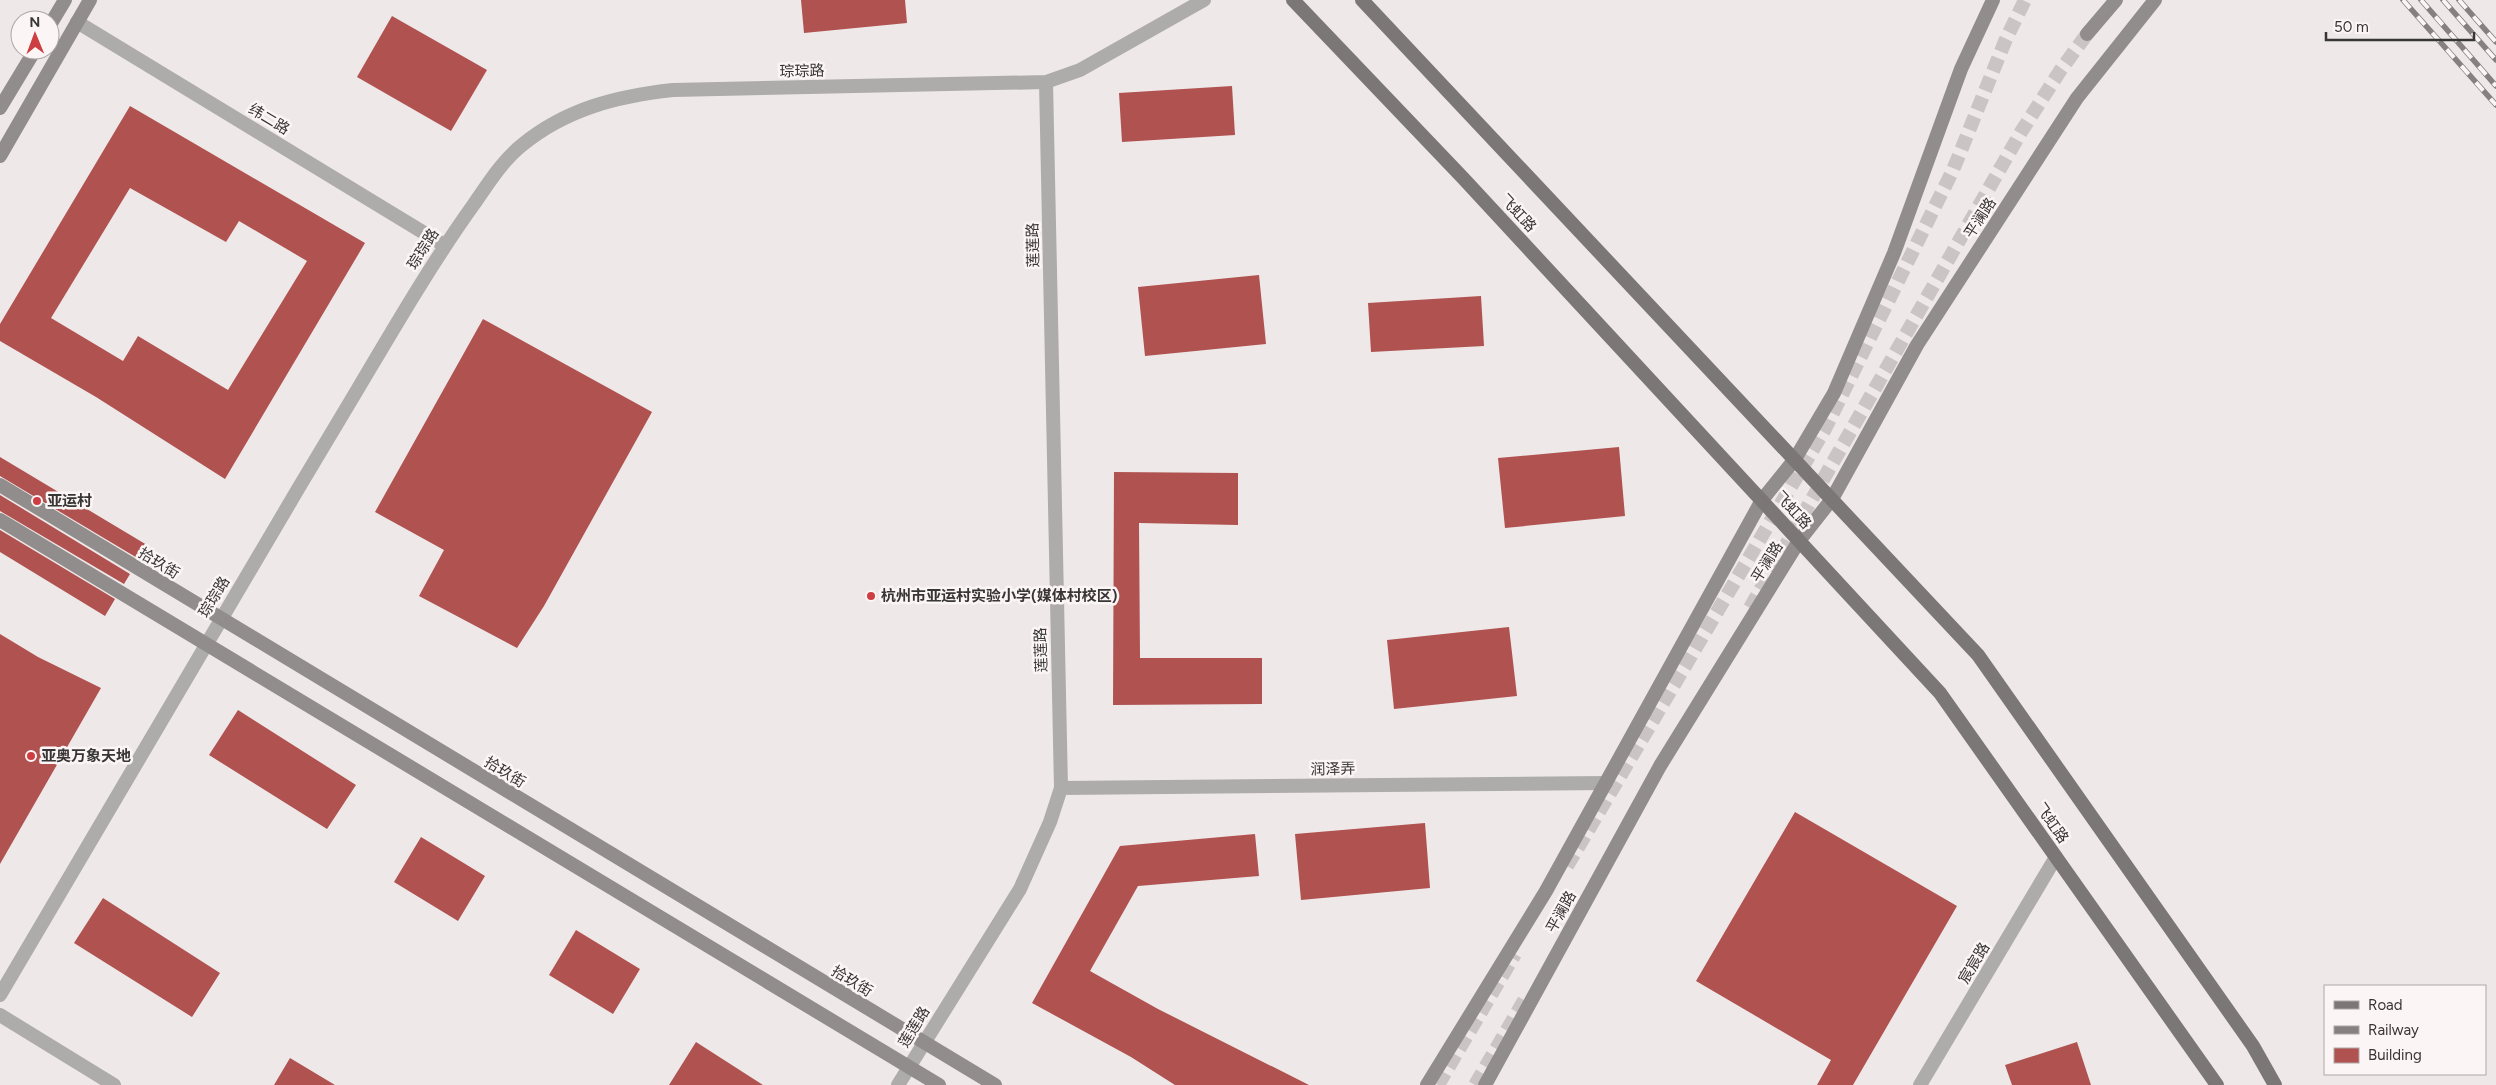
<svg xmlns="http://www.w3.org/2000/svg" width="2496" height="1085" viewBox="0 0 2496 1085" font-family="Figtree,'Noto Sans SC',sans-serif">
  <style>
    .building { fill: #af5250; fill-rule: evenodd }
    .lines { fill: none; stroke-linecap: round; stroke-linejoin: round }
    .primary-tunnel { stroke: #cac4c4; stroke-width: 14; stroke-dasharray: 14 7; stroke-linecap: butt }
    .pedestrian { stroke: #aeabab; stroke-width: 14 }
    .minor { stroke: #aeabab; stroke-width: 14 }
    .tertiary { stroke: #aeabab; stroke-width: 14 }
    .secondary { stroke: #918d8c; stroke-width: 14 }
    .primary { stroke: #7c7777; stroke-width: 14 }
    .rail-casing { stroke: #858181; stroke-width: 5.5 }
    .rail { stroke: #fcf5f5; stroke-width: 4; stroke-dasharray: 11; stroke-linecap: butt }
    .poi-dot { fill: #cd3e42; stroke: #fcf5f5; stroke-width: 2 }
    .labels { text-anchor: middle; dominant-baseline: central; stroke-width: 5; stroke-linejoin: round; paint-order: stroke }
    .street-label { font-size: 15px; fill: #373535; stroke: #fcf5f5 }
    .poi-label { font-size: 15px; font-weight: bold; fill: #373535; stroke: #fcf5f5; text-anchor: start }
  </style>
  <rect width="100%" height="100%" fill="#efe8e8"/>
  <path class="building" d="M801,0H905L907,23L804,33Z
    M392,16L487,70L451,131L357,77Z
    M1232,86L1235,135L1122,142L1119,93Z
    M130,106L365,243L225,479L96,397L0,341V324ZM130,188L226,242L239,221L307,261L228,390L138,336L123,361L51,318Z
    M1259,275L1266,344L1145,356L1138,287Z
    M1481,296L1484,346L1371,352L1368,303Z
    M483,319L652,412L544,606L517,648L419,596L444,550L375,512Z
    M1619,447L1625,516L1505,528L1498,458Z
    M0,457L147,545L139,559L0,476Z
    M1114,472L1238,473V525L1139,523L1140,658H1262V704L1113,705Z
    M0,495L130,574L124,584L0,511Z
    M0,530L115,599L105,616L0,552Z
    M1509,627L1517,696L1394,709L1387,640Z
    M0,634L38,657L101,688L0,864Z
    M238,710L356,785L327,829L209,755Z
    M1795,812L1957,906L1853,1085H1817L1831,1060L1696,981Z
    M1425,823L1430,888L1301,900L1295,834Z
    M1255,834L1259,876L1138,886L1090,971L1158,1009L1309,1085H1175L1131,1057L1032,1003L1120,846Z
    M421,837L485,876L458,921L394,882Z
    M103,898L220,973L192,1017L74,943Z
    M576,930L640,969L613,1014L549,975Z
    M696,1042L763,1085H669Z
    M2077,1042L2091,1085H2012L2005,1065Z
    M290,1058L335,1085H274Z"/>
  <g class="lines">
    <path class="primary-tunnel" d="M1750,608L2021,132L2060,71L2087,34
      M1567,866L1825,429L1953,170L2006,39L2025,0
      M1438,1085L1515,954
      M1475,1085L1525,999"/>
    <path class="pedestrian" d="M0,1015L114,1085"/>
    <path class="minor" d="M77,22L444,245
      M1061,788L1606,783
      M0,995C118,793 236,592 356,392C394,328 431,264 474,204C488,184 502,161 522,145C566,109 617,96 673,90L1046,82L1080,70L1204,0
      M898,1085L1020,889L1050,822L1061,788L1046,82"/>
    <path class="tertiary" d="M1920,1085L2056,857"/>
    <path class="secondary" d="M50,25L65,0
      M2087,34L2116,0
      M0,108L35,50
      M0,156L90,0
      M0,485L995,1085
      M0,520L939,1085
      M1427,1085L1546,891L1762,500L1795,459L1834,393L1894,253L1961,69L1993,0
      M1485,1085L1660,766L1799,541L1832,499L1917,345L2077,98L2155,0"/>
    <path class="primary" d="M1293,0L1463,178L1940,693L2217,1085
      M1362,0L1978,655L2253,1046L2275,1085"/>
    <defs>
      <path id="rail" d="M2403,0L2496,105
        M2421,0L2496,86
        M2443,0L2496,60
        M2459,0L2496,42"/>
    </defs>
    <use href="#rail" class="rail-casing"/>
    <use href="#rail" class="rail"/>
  </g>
  <g class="poi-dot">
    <circle cx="37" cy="501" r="5"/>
    <circle cx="871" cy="596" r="5"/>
    <circle cx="31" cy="756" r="5"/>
  </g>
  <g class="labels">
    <g class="street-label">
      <text transform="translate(802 71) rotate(-1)">琮琮路</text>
      <text transform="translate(269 119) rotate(31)">纬二路</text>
      <text transform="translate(1518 213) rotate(47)">飞虹路</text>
      <text transform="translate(1980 218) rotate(-57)">平澜路</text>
      <text transform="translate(1033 245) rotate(-91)">莲莲路</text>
      <text transform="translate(423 249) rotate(-58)">琮琮路</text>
      <text transform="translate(1793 510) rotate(47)">飞虹路</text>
      <text transform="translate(1767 562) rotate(-58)">平澜路</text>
      <text transform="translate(159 563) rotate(31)">拾玖街</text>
      <text transform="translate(214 597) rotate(-59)">琮琮路</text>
      <text transform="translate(1041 650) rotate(-92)">莲莲路</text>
      <text transform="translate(1333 769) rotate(-1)">润泽弄</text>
      <text transform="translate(505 772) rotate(31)">拾玖街</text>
      <text transform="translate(2052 823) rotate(55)">飞虹路</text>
      <text transform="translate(1561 912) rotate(-61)">平澜路</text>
      <text transform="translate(1974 963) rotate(-59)">宸宸路</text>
      <text transform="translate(852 981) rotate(31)">拾玖街</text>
      <text transform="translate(914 1027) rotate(-59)">莲莲路</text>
    </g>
    <g class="poi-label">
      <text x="47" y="501">亚运村</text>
      <text x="881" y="596">杭州市亚运村实验小学(媒体村校区)</text>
      <text x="41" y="756">亚奥万象天地</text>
    </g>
  </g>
  <rect x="2324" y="985" width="162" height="90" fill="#fcf5f5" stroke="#ada8a8"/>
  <rect x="2334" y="1001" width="25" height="8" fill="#7c7777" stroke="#ada8a8"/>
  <text x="2368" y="1010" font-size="15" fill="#373535">Road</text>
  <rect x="2334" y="1026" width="25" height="8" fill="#858181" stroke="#ada8a8"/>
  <text x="2368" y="1035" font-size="15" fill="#373535">Railway</text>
  <rect x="2334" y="1048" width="25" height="15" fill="#af5250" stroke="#ada8a8"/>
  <text x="2368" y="1060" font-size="15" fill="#373535">Building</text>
  <g transform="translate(35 35) rotate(359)"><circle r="24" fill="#fcf5f5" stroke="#ada8a8"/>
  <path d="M0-4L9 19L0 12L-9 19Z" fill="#cd3e42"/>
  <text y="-8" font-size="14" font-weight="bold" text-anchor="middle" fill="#373535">N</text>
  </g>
  <path d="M2326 32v8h148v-8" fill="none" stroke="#373535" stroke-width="2.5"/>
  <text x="2334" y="32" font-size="15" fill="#373535" stroke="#fcf5f5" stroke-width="4" paint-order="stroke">50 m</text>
</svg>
